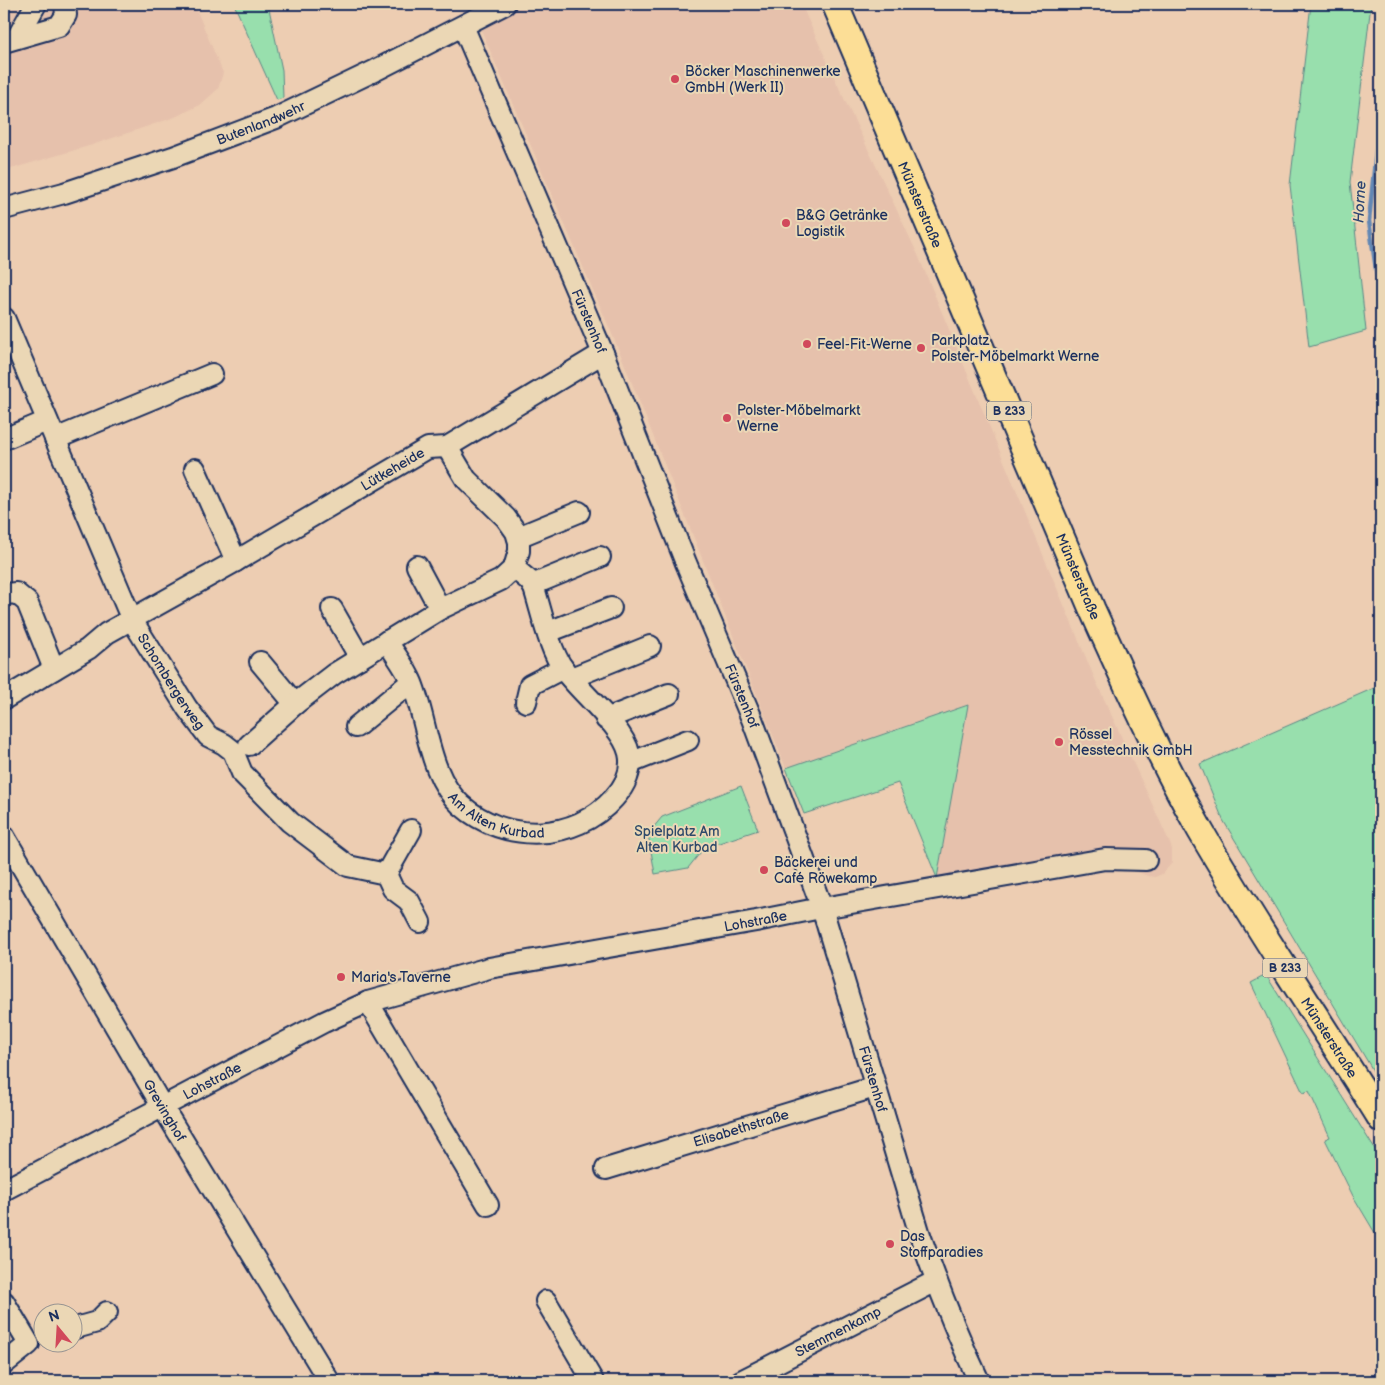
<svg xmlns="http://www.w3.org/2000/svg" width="1385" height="1385" viewBox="0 0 1385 1385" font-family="'Balsamiq Sans',sans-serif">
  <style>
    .built { fill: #e6c1ac }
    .green { fill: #98dfad; stroke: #5a8786 }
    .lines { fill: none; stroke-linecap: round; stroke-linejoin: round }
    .stream { stroke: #6287b4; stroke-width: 4.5 }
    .minor-casing { stroke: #1b2f5e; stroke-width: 24 }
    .major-casing { stroke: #1b2f5e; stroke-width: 29 }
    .minor { stroke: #ebd7b5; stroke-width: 20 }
    .major { stroke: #fcde96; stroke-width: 25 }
    .poi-dot { fill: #d1495b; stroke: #ebd7b5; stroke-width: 2 }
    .labels { text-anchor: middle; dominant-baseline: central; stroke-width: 4; stroke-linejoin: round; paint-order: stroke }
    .shield { fill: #ebd7b5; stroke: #596178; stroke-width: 1 }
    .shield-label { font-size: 12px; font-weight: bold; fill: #1b2f5e }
    .poi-label { font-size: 14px; fill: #1b2f5e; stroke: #ebd7b5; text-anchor: start }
    .street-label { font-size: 14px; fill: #1b2f5e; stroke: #ebd7b5 }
    .park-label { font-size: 14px; fill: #2e496a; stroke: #ebd7b5 }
    .water-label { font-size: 15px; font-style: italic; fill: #2d4573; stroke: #ebd7b5 }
  </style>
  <rect width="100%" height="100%" fill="#edcdb2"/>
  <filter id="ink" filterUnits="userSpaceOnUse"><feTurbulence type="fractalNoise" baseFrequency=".02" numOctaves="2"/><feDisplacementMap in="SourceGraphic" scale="10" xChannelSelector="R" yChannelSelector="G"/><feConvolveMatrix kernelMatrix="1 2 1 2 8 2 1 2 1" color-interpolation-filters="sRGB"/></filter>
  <g filter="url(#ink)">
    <path class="built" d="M4,4H194L223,73L218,89L200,105L175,117L92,145L4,171Z
      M470,4H801L840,90L918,255L1094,677L1169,841L1172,849V863L1162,874L1155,877L1148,876L1121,866L934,892L967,705L786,768L618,348Z"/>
    <path class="green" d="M234,4H268L282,70L283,98L277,100Z
      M1311,4H1371L1350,182L1366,331L1309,347L1290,185Z
      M1381,685V1084L1223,820L1200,764Z
      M968,705L937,878L898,783L804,814L786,768Z
      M741,786L758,830L704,848L688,868L655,874L648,834L662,817Z
      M1266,975L1381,1159V1243L1353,1196L1325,1139L1330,1137L1309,1091L1303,1093L1251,983Z"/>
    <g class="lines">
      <path class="stream" d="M1381,100L1369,221L1381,304"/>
      <defs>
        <g id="minor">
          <path id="s1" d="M463,26L603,353L686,563L752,719L822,908L920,1235C937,1284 956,1333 979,1381"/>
          <path d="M17,38L36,4"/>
          <path d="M4,42L59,26L66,15L65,4"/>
          <path id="s2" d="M4,209L64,193L173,157L276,118L376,70L505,4"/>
          <path id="s3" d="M4,318L132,620L187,708L208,736L224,744L233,751L242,773L290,822L348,866L386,874L393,889L409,901L420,922"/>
          <path d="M4,439L47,421"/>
          <path d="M55,439L212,374"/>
          <path d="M195,469L236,561"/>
          <path d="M518,537L579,512"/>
          <path d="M417,566L440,609"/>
          <path d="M532,585L600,557"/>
          <path d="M4,594L16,593L27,602L54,669"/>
          <path d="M332,609L360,658"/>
          <path d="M548,632L611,608"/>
          <path id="s4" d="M387,641C395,655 406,668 412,683C428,723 428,775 461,805C505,844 575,842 614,798C625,786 633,770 629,753C623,727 581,693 564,670C549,649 542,613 534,588L531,582L514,568"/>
          <path d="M260,662L295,704"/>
          <path d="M571,678L650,646"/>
          <path id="s5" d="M4,699L88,649L107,633L236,561L428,448L447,447L603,353"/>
          <path d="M526,702L530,685L563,668"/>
          <path d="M606,719L669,694"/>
          <path d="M356,727L411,682"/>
          <path d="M249,745L295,704L334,674L440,609L501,580L514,568L519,551V542L516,532L506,518L466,479L447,447"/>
          <path d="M630,763L688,740"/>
          <path id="s6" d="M4,836L162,1106L329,1381"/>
          <path d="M386,874L411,830"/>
          <path d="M368,1002L488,1205"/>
          <path id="s7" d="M606,1169L875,1087"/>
          <path id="s8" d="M4,1190L324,1022L368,1002L489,968L756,921L811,910L1105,859L1146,860"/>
          <path d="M546,1301L593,1381"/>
          <path d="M4,1302L29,1344L4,1364"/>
          <path d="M72,1329L97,1322L107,1312"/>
          <path id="s9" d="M741,1381L936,1281"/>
        </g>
        <g id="major">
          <path id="s10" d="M835,4L1092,609C1126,684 1160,759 1200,830C1257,929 1321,1022 1381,1119"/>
        </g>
      </defs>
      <use href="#minor" class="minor-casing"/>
      <use href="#major" class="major-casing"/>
      <use href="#minor" class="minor"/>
      <use href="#major" class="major"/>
    </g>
  </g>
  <g class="poi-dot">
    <circle cx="675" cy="79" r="5"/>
    <circle cx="786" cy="223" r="5"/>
    <circle cx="807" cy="344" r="5"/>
    <circle cx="921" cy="348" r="5"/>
    <circle cx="727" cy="418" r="5"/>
    <circle cx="1059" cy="742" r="5"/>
    <circle cx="764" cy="870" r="5"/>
    <circle cx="341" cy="977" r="5"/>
    <circle cx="890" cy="1244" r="5"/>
  </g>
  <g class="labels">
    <g class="shield">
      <rect x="986.5" y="401.5" width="45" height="19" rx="4"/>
      <rect x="1262.5" y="958.5" width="45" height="19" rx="4"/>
    </g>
    <g class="shield-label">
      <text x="1009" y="411">B 233</text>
      <text x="1285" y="968">B 233</text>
    </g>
    <g class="poi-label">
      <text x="685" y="71">Böcker Maschinenwerke<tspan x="685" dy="16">GmbH (Werk II)</tspan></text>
      <text x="796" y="215">B&amp;G Getränke<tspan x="796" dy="16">Logistik</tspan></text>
      <text x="931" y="340">Parkplatz<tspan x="931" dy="16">Polster-Möbelmarkt Werne</tspan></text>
      <text x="817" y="344">Feel-Fit-Werne</text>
      <text x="737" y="410">Polster-Möbelmarkt<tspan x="737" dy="16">Werne</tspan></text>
      <text x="1069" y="734">Rössel<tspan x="1069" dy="16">Messtechnik GmbH</tspan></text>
      <text x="774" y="862">Bäckerei und<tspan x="774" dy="16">Café Röwekamp</tspan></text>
      <text x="351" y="977">Maria's Taverne</text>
      <text x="900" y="1236">Das<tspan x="900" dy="16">Stoffparadies</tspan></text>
    </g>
    <g class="street-label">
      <text stroke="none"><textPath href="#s2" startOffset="271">Butenlandwehr</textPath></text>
      <text stroke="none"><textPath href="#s10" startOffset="218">Münsterstraße</textPath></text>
      <text stroke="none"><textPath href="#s1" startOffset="321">Fürstenhof</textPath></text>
      <text stroke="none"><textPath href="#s5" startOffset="452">Lütkeheide</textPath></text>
      <text stroke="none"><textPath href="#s10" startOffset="622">Münsterstraße</textPath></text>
      <text stroke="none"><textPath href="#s3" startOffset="401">Schombergerweg</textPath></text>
      <text stroke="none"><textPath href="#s1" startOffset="726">Fürstenhof</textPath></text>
      <text stroke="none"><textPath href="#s4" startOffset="220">Am Alten Kurbad</textPath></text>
      <text stroke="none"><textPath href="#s8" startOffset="806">Lohstraße</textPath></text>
      <text stroke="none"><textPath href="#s10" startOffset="1148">Münsterstraße</textPath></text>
      <text stroke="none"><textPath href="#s1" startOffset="1131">Fürstenhof</textPath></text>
      <text stroke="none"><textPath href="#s8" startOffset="235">Lohstraße</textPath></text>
      <text stroke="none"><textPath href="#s6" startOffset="318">Grevinghof</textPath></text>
      <text stroke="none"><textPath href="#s7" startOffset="141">Elisabethstraße</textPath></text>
      <text stroke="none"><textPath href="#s9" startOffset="109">Stemmenkamp</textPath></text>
    </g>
    <g class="park-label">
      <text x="677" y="831">Spielplatz Am<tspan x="677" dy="16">Alten Kurbad</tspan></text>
    </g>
    <g class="water-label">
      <text transform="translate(1360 202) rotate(-87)">Horne</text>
    </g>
  </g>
  <rect width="1385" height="1385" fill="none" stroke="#ebd7b5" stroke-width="20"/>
  <rect x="10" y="10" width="1365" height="1365" fill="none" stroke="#1b2f5e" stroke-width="2" filter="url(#ink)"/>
  <g transform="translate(58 1328) rotate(342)"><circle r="24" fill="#ebd7b5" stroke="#989492"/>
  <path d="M0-4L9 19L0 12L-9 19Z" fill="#d1495b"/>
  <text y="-8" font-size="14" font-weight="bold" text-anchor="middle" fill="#1b2f5e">N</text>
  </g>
</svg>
